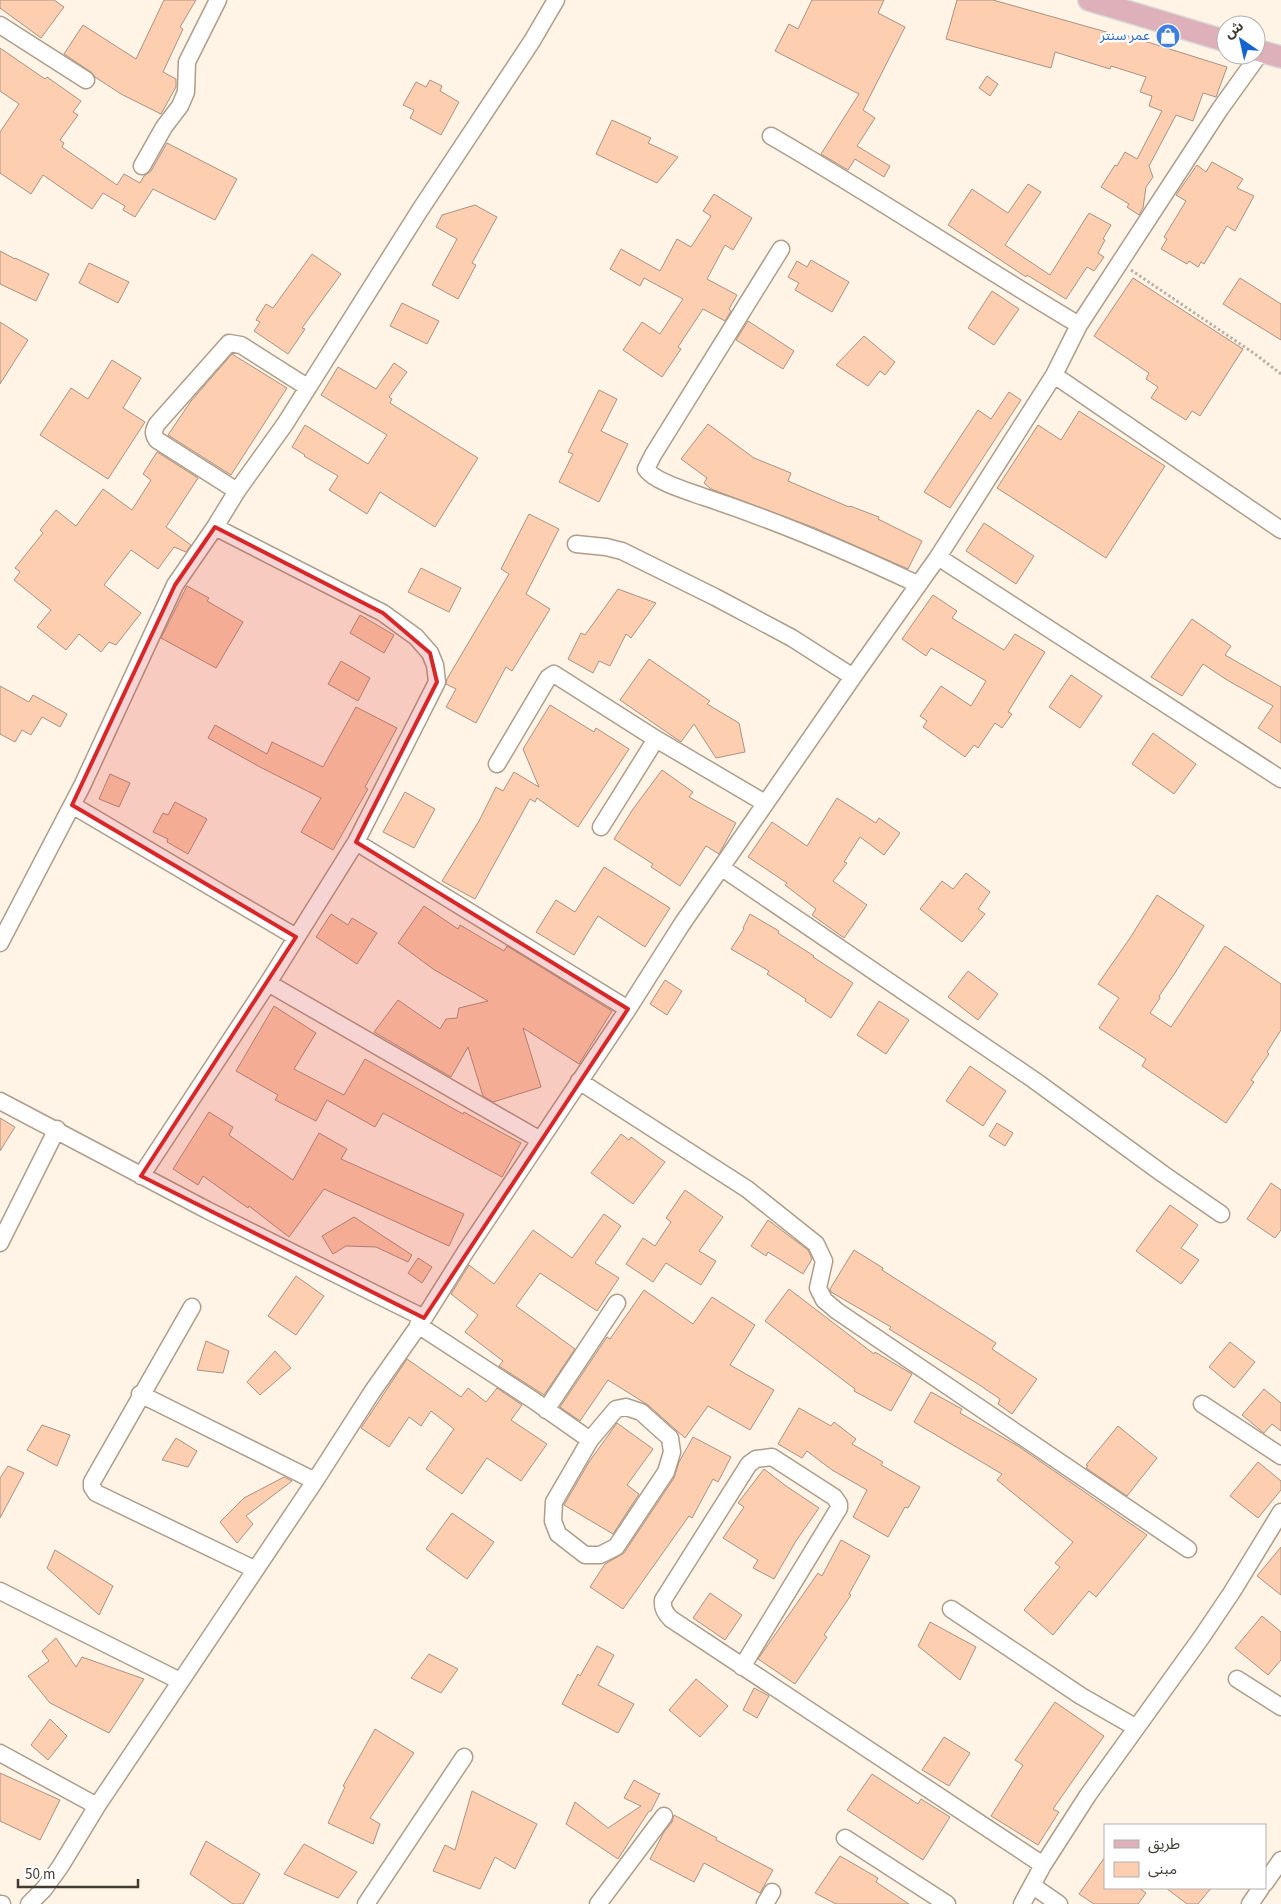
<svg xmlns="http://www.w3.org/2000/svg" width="1281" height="1904" viewBox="0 0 1281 1904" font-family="'Source Sans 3','Noto Sans Arabic',sans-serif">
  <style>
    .building { fill: #fdceb0; stroke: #a99283 }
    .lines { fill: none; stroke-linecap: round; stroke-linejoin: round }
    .minor-casing { stroke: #ae9d89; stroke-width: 19 }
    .major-casing { stroke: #d9d8d6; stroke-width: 24 }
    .path { stroke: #bbb1a5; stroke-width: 3; stroke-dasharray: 2.5 2.5; stroke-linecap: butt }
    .minor { stroke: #fff; stroke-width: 16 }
    .major { stroke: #ddb0ba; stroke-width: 21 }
    .marked { fill: #d62828; fill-opacity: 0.2; stroke: #d62828; stroke-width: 4; stroke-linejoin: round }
    .labels { text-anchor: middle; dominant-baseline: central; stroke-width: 4.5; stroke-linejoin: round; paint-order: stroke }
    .shop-label { font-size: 14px; fill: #366cbe; stroke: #fff; text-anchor: end }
  </style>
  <rect width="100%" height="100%" fill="#fff4e6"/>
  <path class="building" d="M0,0H54L64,7L41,38L0,8Z
    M164,0H196L180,27L183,29L163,72L176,79V87L161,114L121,94L95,77L91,72L64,54L83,25L136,59Z
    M812,0H884L878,13L905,27L863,110L875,118L857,146L890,166L884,177L855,159L848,170L821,154L859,94L775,51L789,24L798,29Z
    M957,0H993L1124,37L1125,35L1227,67L1216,97L1203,93L1193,121L1176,115L1149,166L1153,177L1146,187L1143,208L1139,215L1127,207L1129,204L1101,187L1115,165L1117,166L1125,152L1137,159L1162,111L1149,106L1152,96L1140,92L1146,77L1111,66L1110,69L1055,52L1051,68L946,39Z
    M0,48L45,79L47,77L81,101L73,112L78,115L60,140L64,143L62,147L117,185L124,174L140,183L144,176L151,171L167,143L237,179L215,220L153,189L135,217L123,210L125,206L103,193L92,209L43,175L31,194L0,173V132L19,104L0,91Z
    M987,76L998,84L990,96L979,88Z
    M430,80L442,86L440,91L459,102L441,135L410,118L414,110L403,105L416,82L426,87Z
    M612,120L651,138L648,143L678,157L657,183L596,154Z
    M1212,162L1243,179L1237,188L1254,196L1235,231L1227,226L1204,264L1201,262L1198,267L1189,261L1187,264L1161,249L1167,239L1164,237L1186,201L1176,195L1197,165L1206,172Z
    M1028,184L1041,192L1005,245L1050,275L1089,213L1111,225L1103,239L1105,240L1098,253L1104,257L1094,271L1087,267L1066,299L1027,275L1026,277L948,225L972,189L1008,213Z
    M714,194L752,218L733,250L725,245L707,279L737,295L729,309L731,311L725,321L703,309L678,347L681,349L662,377L623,350L642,322L660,334L683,299L644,278L640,286L610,269L621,249L660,271L677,239L691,247L711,216L703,211Z
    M475,205L497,217L472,263L476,265L458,299L432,285L457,239L436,227L442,215Z
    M0,251L15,259V258L49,274L36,301L0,284Z
    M312,254L341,274L302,328L305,329L288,354L254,331L260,322L256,320L266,304L273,308Z
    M811,260L849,282L832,312L795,290L799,283L788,277L797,261L807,267Z
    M89,263L129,282L118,303L79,283Z
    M1133,278L1243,349L1200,416L1192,411L1186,420L1151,398L1158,387L1146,379L1149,373L1094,336Z
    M1240,278L1281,304V340L1223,304Z
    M992,291L1019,309L994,345L968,328Z
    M402,303L439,321L427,344L390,326Z
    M748,321L794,351L783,369L736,340Z
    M0,322L28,340L0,384Z
    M864,336L895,362L885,375L880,371L868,386L836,365Z
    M232,354L287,388L231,475L168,435L191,401Z
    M112,360L141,378L123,408L145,422L108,479L40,435L71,388L88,399Z
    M394,363L407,372L389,397L392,399L390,403L478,458L435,527L380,492L367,514L329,490L338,476L304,456L305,455L292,447L305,425L368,464L387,435L321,395L338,367L376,389Z
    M599,390L617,399L601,431L628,444L599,502L559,482L573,454L568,452Z
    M1009,392L1021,400L950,508L924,492L978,410L991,419Z
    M1079,411L1165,466L1106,558L997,488L1038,425L1061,440Z
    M708,424L754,458L791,473L788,481L849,507L850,506L879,517L878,519L922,541L908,569L815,528L711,489L704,483L707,478L681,459Z
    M157,452L198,478L166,527L191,545L186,552L174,547L158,569L131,550L104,585L141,613L116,645L109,642L101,652L79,634L66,650L37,627L51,610L14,580L20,572L15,568L43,533L40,530L56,510L76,526L103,489L132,510L151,480L143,474Z
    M529,514L559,529L526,594L550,609L512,671L506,667L476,723L446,707L456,689L446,684L447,679L509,574L501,569Z
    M984,523L1034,556L1016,584L966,551Z
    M421,568L461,588L449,612L408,592Z
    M187,586L209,598L207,601L243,622L216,668L161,638Z
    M618,589L656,603L631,638L626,634L610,666L599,661L593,673L568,659L581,633L585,635Z
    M933,595L957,611L952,618L1004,650L1015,634L1045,652L1008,712L1012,714L1002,728L995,723L978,748L974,745L965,757L923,727L927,721L920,716L941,686L971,706L986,681L931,648L926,656L902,639Z
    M360,615L394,635L384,653L350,633Z
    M1192,619L1231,646L1225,655L1281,687V743L1258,728L1273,706L1227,680L1203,664L1182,696L1151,677Z
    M649,659L710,701L707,704L739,723L745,752L716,758L694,724L681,742L620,700Z
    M341,661L370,678L358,701L328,684Z
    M1071,675L1102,696L1080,728L1049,707Z
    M0,686L29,702L33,695L67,714L60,727L42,717L31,735L22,730L15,742L0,734Z
    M550,705L594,732L596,728L629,749L578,827L537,798L535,802L530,799L475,899L442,881L479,821L496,787L503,791L514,772L539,787L523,749Z
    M356,707L397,728L365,787L368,789L333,850L301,832L321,798L260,767L208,738L215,725L267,754L272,742L323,767Z
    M1153,733L1196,764L1174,794L1132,764Z
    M662,770L693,792L689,797L736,823L719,854L706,846L680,886L651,867L653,864L614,839L633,809Z
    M110,774L130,783L119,807L99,799Z
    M405,792L435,809L414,848L383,832Z
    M837,798L876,823L879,818L900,833L884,855L860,837L844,862L847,863L833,881L867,905L844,938L812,915L816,909L785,885L787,883L748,857L772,822L807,846Z
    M175,802L207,819L188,854L167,842L168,839L153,832L163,813L168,815Z
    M604,867L670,908L645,947L598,916L574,955L536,932L556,900L575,912Z
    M966,873L990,892L978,909L985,914L962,942L920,909L942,881L953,889Z
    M1157,895L1204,926L1175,973L1159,996L1160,998L1150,1013L1171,1027L1225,946L1281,984V1030L1267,1052L1269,1054L1251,1080L1254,1082L1226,1123L1142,1066L1146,1059L1099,1028L1119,998L1098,984L1130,938Z
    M424,906L458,929L460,925L504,951L507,946L612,1011L579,1064L523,1028L541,1087L493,1102L483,1096L468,1047L451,1077L374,1032L398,1000L440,1029L446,1019L457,1018L459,1008L488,1001L433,969L398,943Z
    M331,914L348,925L352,918L377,933L357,964L316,937Z
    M750,914L779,931L778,933L814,956L813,957L853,983L831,1018L805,1001L806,999L767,974L769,971L731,949L744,929L743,928Z
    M968,971L998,994L978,1020L948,997Z
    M665,980L682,991L667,1015L650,1004Z
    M879,1001L909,1020L886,1054L857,1035Z
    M274,1006L316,1033L294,1069L344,1095L365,1059L463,1114L464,1112L471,1116L521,1143L502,1177L383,1113L375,1127L327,1100L316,1121L275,1100L278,1095L236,1071Z
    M970,1066L1006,1091L983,1126L946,1101Z
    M209,1112L233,1127L229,1135L293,1180L319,1133L347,1149L341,1159L464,1214L449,1246L324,1189L289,1237L249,1206L248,1208L203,1176L198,1185L173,1169Z
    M0,1118L15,1127L0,1151Z
    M997,1123L1013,1133L1005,1146L989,1136Z
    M621,1134L629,1140L631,1137L665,1162L633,1204L591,1173Z
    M1271,1183L1281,1190V1230L1275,1238L1247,1219Z
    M685,1190L723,1217L699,1251L716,1261L701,1285L666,1263L653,1282L626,1264L643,1238L655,1246L671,1222L666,1218Z
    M1170,1205L1198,1225L1181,1248L1199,1260L1181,1284L1136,1251Z
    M604,1214L621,1226L595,1263L619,1278L597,1311L540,1273L516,1306L575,1349L544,1395L499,1366L503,1361L465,1332L478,1315L451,1294L469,1265L494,1284L533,1230L572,1258Z
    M354,1217L412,1255L408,1262L376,1247L346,1246L333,1254L322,1236Z
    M768,1220L808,1250L812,1259L803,1274L768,1252L766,1256L751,1246Z
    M854,1250L883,1268L882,1270L996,1343L992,1349L1037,1379L1012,1414L998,1404L1000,1399L978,1384L889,1329L891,1327L831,1292L830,1289Z
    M418,1258L432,1267L422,1283L408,1273Z
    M296,1276L324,1296L296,1335L268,1316Z
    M789,1289L874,1354L875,1352L912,1374L891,1411L854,1391L855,1389L765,1321Z
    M644,1290L693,1324L712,1297L755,1325L730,1365L774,1390L750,1430L708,1406L685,1438L648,1405L608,1380L580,1421L560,1407L607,1337L610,1339Z
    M206,1341L229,1351L223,1373L197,1370Z
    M1230,1342L1255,1362L1234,1388L1209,1367Z
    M275,1351L291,1368L260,1395L247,1382Z
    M407,1359L461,1397L468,1388L486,1402L497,1388L522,1405L511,1420L547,1444L521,1481L487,1458L462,1494L426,1469L454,1429L431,1411L421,1426L409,1417L389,1447L361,1428Z
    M1264,1389L1281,1403V1431L1272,1424L1264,1433L1242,1415Z
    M931,1392L962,1409L960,1413L1018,1446L1147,1535L1096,1597L1089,1591L1053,1635L1024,1610L1060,1567L1055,1563L1073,1542L997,1480L1002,1474L914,1422Z
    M799,1408L831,1426L834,1422L856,1439L852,1444L883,1462L881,1465L920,1487L908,1508L905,1507L888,1537L853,1517L867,1490L832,1470L807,1451L802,1458L778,1444Z
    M617,1423L653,1449L627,1485L639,1494L613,1534L564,1505L589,1462Z
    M42,1425L70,1435L57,1466L27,1450Z
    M1118,1426L1157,1458L1127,1496L1086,1468L1088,1466L1086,1465Z
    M693,1437L731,1457L718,1482L713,1479L692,1518L689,1516L623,1609L590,1587L605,1564L624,1553L674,1478L679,1462Z
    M176,1438L197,1451L188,1467L162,1460Z
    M1258,1462L1281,1481V1490L1258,1518L1230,1496Z
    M8,1466L24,1473L0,1518V1478Z
    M764,1469L786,1486L819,1508L796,1541L774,1579L753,1568L758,1560L723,1538L744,1507L738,1503Z
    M284,1477L292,1481L246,1516L253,1524L237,1543L220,1522L244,1498Z
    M452,1513L494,1542L467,1579L426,1549Z
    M841,1540L870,1556L849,1594L851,1595L824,1635L827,1637L795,1684L758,1659L818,1573L822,1576Z
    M1281,1547V1595L1257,1576Z
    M55,1550L113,1586L99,1615L47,1568Z
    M710,1593L742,1615L725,1640L693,1618Z
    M1262,1616L1281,1632V1660L1268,1675L1235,1648Z
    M930,1622L976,1647L960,1680L918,1646Z
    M56,1638L76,1667L82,1657L144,1679L109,1733L50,1703L28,1676L49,1661L42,1651Z
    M597,1646L614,1655L598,1685L634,1704L618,1733L562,1704L578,1674L580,1676Z
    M429,1654L458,1669L441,1693L411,1678Z
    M696,1679L728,1706L700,1737L669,1710Z
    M754,1688L769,1696L757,1718L743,1710Z
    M1055,1702L1104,1736L1053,1809L1059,1812L1038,1845L991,1816L1023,1765L1015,1760Z
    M50,1719L67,1736L48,1760L31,1745Z
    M375,1729L414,1753L370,1818L380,1824L373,1844L328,1823L345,1787L343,1786Z
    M944,1737L970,1753L949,1786L922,1770Z
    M0,1773L60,1800L40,1840L0,1821Z
    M872,1774L918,1804L921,1799L950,1817L923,1860L847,1810Z
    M634,1780L659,1794L660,1793L651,1811H649L618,1859L566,1824L575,1802L608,1828L641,1806L624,1798Z
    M472,1791L537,1824L515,1869L495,1857L480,1889L433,1871L445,1845L455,1850Z
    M674,1815L717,1838L716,1840L773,1870L760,1893L704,1863L694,1882L650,1859L664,1832L672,1822Z
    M206,1841L260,1874L243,1904H233L190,1874Z
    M304,1844L357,1872L338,1898L284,1874Z
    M840,1856L878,1878L876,1882L909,1904H836L815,1893Z
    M1105,1857V1888H1139L1146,1893L1138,1904H1094L1079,1894Z
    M1166,1888H1211L1198,1904H1187Z"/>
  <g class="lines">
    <defs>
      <path id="minor" d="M0,25L86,80
        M771,136C875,196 975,263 1079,325
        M142,166L164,127L180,106L186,92L187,62L218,0
        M781,249L653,455L646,469C653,481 690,492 704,497C777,521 847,551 917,584
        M1054,375L1281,530
        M237,491L157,440C153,434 153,431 157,424L229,343L241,345L307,387
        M576,544L606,547L622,551L715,597L792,638L853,677
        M938,557L1281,779
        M497,764L548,678L554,674L656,739L765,803
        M72,805L296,937
        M601,827L656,739
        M356,842L628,1009
        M722,868L1034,1080L1163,1174L1221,1214
        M0,943L82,786L175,585L215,527L237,491L285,424L420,210L532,41L556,0
        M268,983L540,1140
        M579,1081L747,1189L816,1244L824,1261L818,1288L824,1300L837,1311L1188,1549
        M0,1101L207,1210L424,1318
        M141,1176L268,983L356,842L437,682L435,665L430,653L416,637L383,613L215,527
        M0,1243L57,1129
        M192,1307L92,1482V1487L96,1493L254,1569
        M418,1325L533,1400L590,1440
        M140,1394L315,1481
        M1202,1404L1281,1456
        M626,1407L641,1412L670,1438L672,1452L666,1472L616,1547L600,1555H585L558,1534L553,1521L554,1502L590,1440L616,1409Z
        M546,1410L617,1303
        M0,1591L180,1681
        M951,1609L1081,1696L1135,1727
        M742,1667L839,1508V1504L834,1497L772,1457L756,1459L749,1464L663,1600C662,1608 665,1613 671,1619L1043,1865
        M1237,1679L1281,1707
        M0,1753L97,1806
        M845,1838L947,1904
        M1265,1883L1281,1860
        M1033,1886L1059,1904
        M0,1904H2
        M29,1904L44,1889L60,1867L97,1806L315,1481L372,1392L424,1318L466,1251L628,1009L682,924L853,677L938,557L1054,375L1079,325L1220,109L1261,52
        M366,1904L464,1757
        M598,1904L664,1816
        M765,1904L772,1892
        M1022,1904L1043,1865L1088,1795L1201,1638L1232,1592L1281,1512
        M1250,1904L1261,1888"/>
      <path id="major" d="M1089,0L1226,41
        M1256,50L1281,57"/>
    </defs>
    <use href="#minor" class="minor-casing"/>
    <use href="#major" class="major-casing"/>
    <path class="path" d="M1131,270L1255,354L1281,374"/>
    <use href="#minor" class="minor"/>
    <use href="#major" class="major"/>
  </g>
  <path class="marked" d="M215,527L383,613L430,653L437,682L356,842L628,1009L424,1318L141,1176L296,937L72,805L175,585Z"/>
  <defs>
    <symbol id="shop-disc" viewBox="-11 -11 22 22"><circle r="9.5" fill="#3f7fe0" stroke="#fff"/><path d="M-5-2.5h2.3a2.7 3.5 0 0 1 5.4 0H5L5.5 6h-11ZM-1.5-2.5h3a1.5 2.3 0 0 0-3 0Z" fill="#fff"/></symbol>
  </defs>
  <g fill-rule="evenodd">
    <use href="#shop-disc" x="1154" y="22" width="28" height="28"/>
  </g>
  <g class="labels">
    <g class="shop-label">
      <text x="1150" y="36">عمر سنتر</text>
    </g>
  </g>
  <rect x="1104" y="1824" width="162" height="65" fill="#ffffff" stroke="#b3b0ad"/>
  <rect x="1114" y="1840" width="25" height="8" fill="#ddb0ba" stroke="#b3b0ad"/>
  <text x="1148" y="1849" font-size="15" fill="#413a31">طريق</text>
  <rect x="1114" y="1862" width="25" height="15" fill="#fdceb0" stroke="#b3b0ad"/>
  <text x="1148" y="1874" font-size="15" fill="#413a31">مبنى</text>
  <g transform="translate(1241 40) rotate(326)"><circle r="24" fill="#ffffff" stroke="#b3b0ad"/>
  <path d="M0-4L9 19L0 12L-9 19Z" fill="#1364ce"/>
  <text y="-8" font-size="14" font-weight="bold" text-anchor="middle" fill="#413a31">ش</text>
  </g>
  <path d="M18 1879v8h120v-8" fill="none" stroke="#413a31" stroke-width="2.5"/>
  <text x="25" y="1879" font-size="15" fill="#413a31" stroke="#ffffff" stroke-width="4" paint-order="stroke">50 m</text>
</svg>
